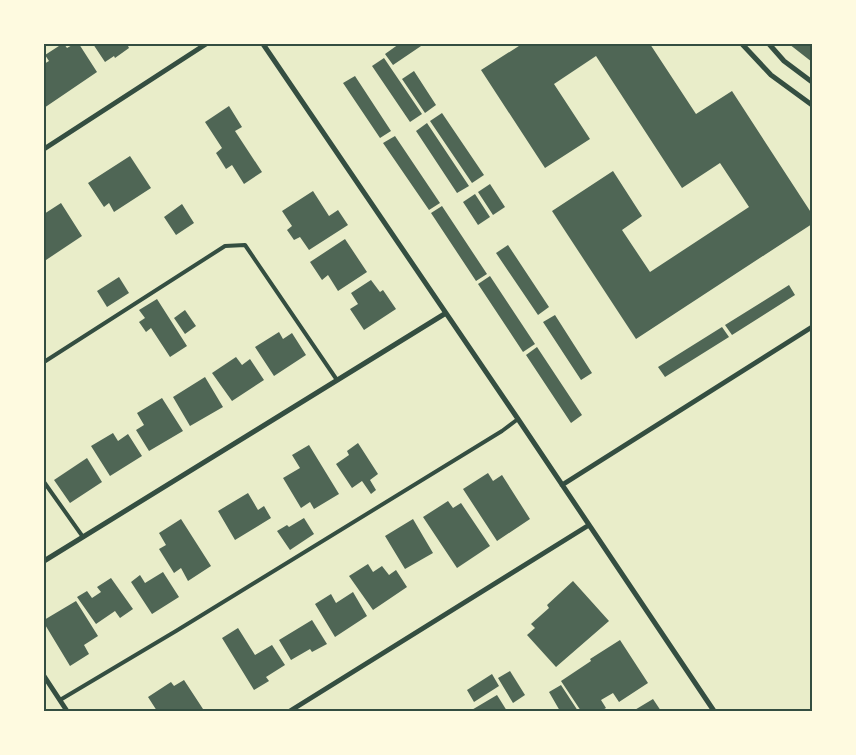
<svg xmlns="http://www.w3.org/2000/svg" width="856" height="755" viewBox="0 0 856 755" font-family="Lato,sans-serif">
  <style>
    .building { fill: #4f6655 }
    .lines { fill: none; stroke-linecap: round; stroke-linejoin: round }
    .service { stroke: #344e41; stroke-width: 4 }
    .minor { stroke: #344e41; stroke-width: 5 }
    .neatline { fill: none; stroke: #344e41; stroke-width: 2 }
  </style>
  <rect width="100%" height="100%" fill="#e9edc9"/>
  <path class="building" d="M62,44H64L67,48L74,44H79L97,72L44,108V64L49,61L45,55Z
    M93,44H129L130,45L128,46L129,48L115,58L114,56L105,62Z
    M399,44H424L393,65L385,54Z
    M522,44H650L696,114L732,91L812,214V224L636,339L552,211L613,171L642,216L622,230L650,272L749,207L720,163L682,188L596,56L554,84L590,139L545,168L481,70Z
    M789,44H812V62Z
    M384,58L422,114L410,122L372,66Z
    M414,71L436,105L425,113L402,79Z
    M355,76L391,131L380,138L343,83Z
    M229,106L242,127L235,131L262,172L244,184L232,165L226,169L216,153L222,148L205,122Z
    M442,113L484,175L472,183L430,121Z
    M427,123L469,186L457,193L416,131Z
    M395,136L440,203L429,210L383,143Z
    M130,156L151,188L114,212L109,203L104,207L88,183Z
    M490,184L505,207L493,215L478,192Z
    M313,191L329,216L338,210L348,225L309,250L300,237L294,240L287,230L292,226L282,211Z
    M475,194L490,217L478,225L463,202Z
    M61,203L82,236L46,260L44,257V214Z
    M182,204L194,223L176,235L164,217Z
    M442,206L487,274L476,281L431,213Z
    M345,239L367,272L338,291L328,275L322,280L310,262Z
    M508,245L549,307L538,315L496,253Z
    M490,276L535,344L523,352L478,284Z
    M119,277L129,293L107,307L97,291Z
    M371,280L380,292L383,290L396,309L364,330L350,309L358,304L351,293Z
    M789,285L795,295L732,335L725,325Z
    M157,299L187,346L170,357L151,328L146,332L139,322L145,318L139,310Z
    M185,310L196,326L185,334L174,318Z
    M555,315L592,373L581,380L543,322Z
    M722,327L729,337L665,377L658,367Z
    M279,332L283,339L292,333L306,355L274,376L255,347Z
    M537,347L582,415L571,423L526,355Z
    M236,357L242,365L250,359L264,380L232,401L212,373Z
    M205,377L223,407L190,426L173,397Z
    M162,398L183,431L149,451L136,430L144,425L137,413Z
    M113,433L118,441L128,434L142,456L110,476L91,446Z
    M358,443L378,474L370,480L376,490L371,494L362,481L352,488L336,464L349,455L347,451Z
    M309,445L339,494L314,509L310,502L301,508L283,478L300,468L292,455Z
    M87,458L102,482L70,503L54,480Z
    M488,473L493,481L502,475L530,519L497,541L463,489Z
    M248,493L258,510L264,506L271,518L235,540L218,511Z
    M448,501L453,508L461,503L490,546L457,568L423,517Z
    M304,518L314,534L290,550L277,531L287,525L289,527Z
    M181,519L211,566L188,581L181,568L174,573L159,549L166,545L159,533Z
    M413,519L433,553L405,569L385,536Z
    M368,564L373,572L382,566L389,575L396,570L407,587L373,610L349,576Z
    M163,572L179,597L152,614L131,582L140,575L145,583Z
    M111,578L133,609L120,618L115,611L96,624L77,597L87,591L92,598L101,592L97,587Z
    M573,581L609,621L556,667L527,635L535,628L531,624L549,608L547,605Z
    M353,592L367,616L335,637L315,604L331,594L336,603Z
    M76,601L98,636L84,645L89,654L70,666L44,623V620Z
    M312,620L327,644L312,652L310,649L291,660L279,640Z
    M238,628L255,655L272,645L285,665L266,677L269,681L254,690L222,638Z
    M620,640L648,683L619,702L613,693L601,700L606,708L601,711H581L561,681L591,661L590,659Z
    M510,671L525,695L513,703L498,678Z
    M492,674L499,686L474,702L467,690Z
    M184,680L203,709L200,711H157L148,697L171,682L174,686Z
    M561,685L578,711H560L549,692Z
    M497,695L507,711H470Z
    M653,699L661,711H633Z"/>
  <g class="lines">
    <path class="service" d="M44,362L225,246L245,245L337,380
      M44,482L83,537
      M60,700L176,631L502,431L518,419"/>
    <path class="minor" d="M263,44L518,419L714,711
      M742,44L771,75L812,105
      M769,44L784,61L812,82
      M44,149L206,44
      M562,485L812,327
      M44,561L446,313
      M44,676L67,711
      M290,711L589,525"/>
  </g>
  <rect width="856" height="755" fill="none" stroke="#fefae0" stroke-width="90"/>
  <rect x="45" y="45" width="766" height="665" class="neatline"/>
</svg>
